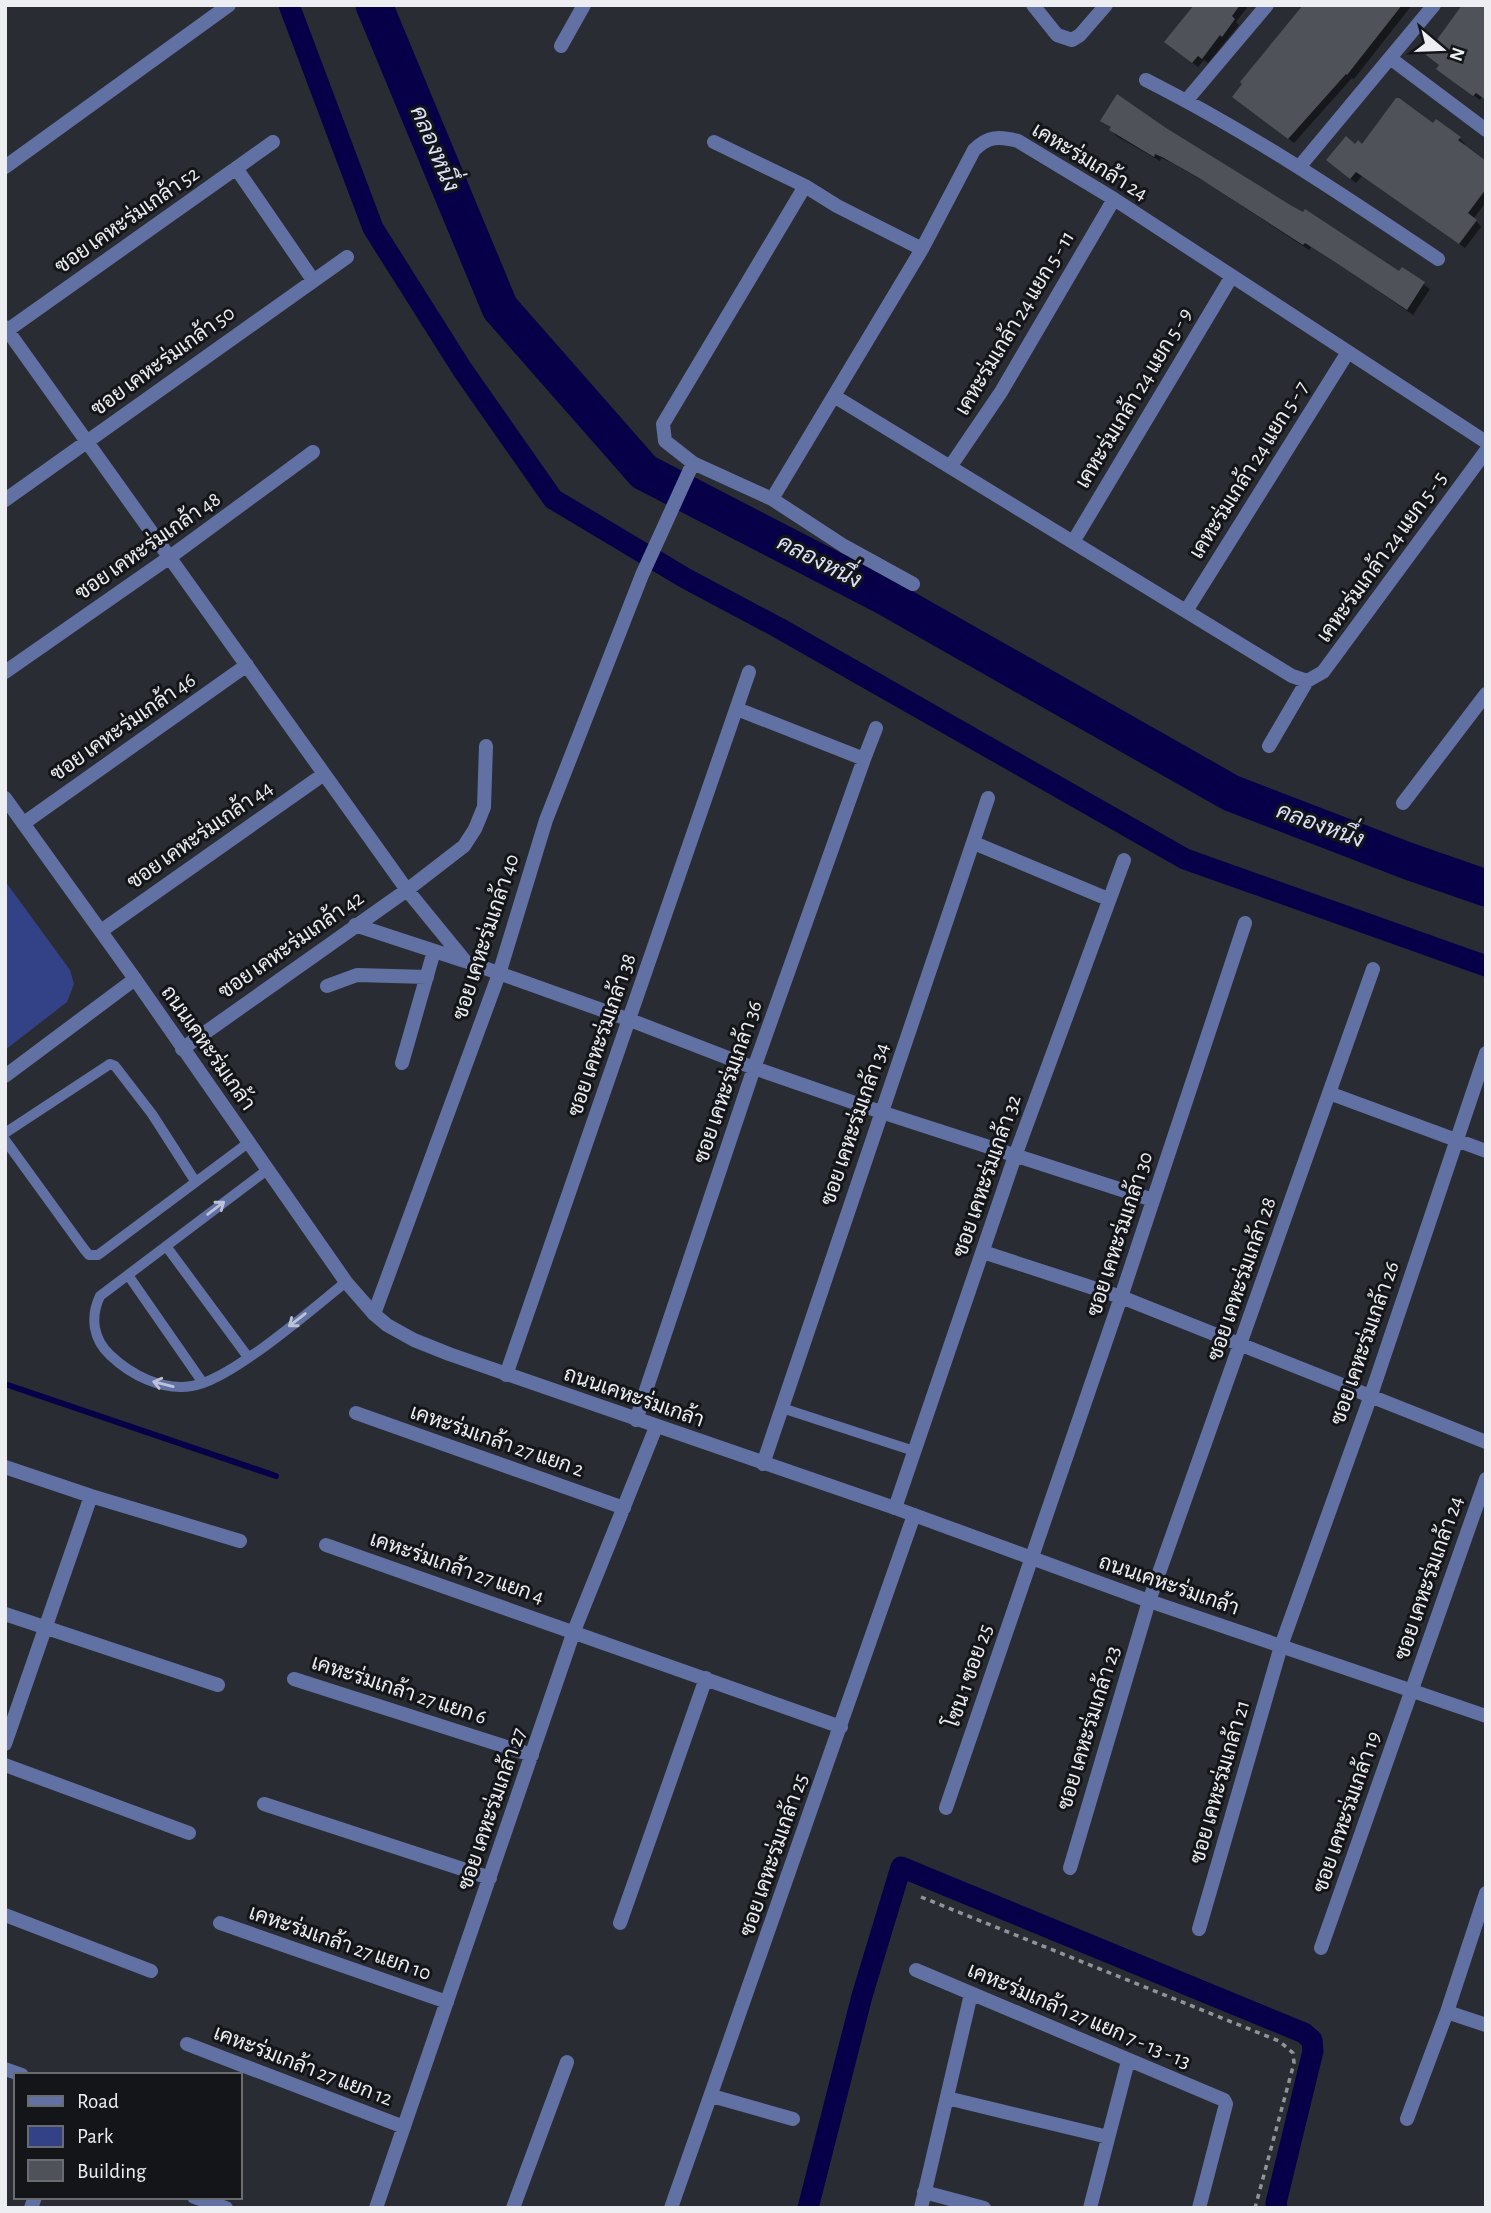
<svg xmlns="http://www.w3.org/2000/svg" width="1491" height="2213" viewBox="0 0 1491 2213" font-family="'Alegreya Sans',Sarabun,sans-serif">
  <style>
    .green { fill: #334286 }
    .shadow { fill: #0007 }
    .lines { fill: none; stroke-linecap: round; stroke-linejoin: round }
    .stream { stroke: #070048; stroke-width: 6 }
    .canal { stroke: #070048; stroke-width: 21 }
    .river { stroke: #070048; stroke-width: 37 }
    .building { fill: #50525a }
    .path { stroke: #919399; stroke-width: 3.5; stroke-dasharray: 5 5; stroke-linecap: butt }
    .service { stroke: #6271a4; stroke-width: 10 }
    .minor { stroke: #6271a4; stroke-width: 14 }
    .tertiary { stroke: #6271a4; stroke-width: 14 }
    .oneway { stroke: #bcc2d7 }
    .labels { text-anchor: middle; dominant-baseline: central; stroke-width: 6; stroke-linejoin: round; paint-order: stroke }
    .street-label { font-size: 21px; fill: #eceef2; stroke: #141518 }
    .water-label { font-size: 23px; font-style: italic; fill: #dce3f9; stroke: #141518 }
  </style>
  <rect width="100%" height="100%" fill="#2a2c33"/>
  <path class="green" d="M5,881L70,970L74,984L67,1002L5,1050Z"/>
  <path class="shadow" d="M1196,5H1249L1236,22L1239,25L1208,63L1204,60L1198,67L1171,47Z
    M1309,5H1412L1354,79L1352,78L1294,143L1240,102Z
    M1486,11L1482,97L1480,100L1444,74Z
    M1102,120L1165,130L1400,273L1402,269L1430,289L1413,315L1346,269L1311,247L1309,250L1207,183L1170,162L1161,158L1160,161L1116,136L1111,130L1112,128Z
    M1434,126L1459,138L1465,144L1463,146L1484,161L1486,159V202L1474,218L1481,227L1465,248L1362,176L1356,183L1334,166L1355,146H1362Z"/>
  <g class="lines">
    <path class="stream" d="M5,1384L276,1476"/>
    <path class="canal" d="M289,5L373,228L462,369L553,499L685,578L779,628L1185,859L1486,966
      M808,2208L862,1996L901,1867L1304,2033L1312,2040L1313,2051L1276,2203L1277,2208"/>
    <path class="river" d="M374,5L500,308L644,472L882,595L1231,793L1408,861L1486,888"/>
  </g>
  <path class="building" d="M1194,5H1240L1232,16L1235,19L1222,37L1220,35L1202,59L1198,56L1192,63L1164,42Z
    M1303,5H1402L1347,75L1346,74L1288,139L1232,97L1242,84L1240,82Z
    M1462,5H1486V100L1476,93L1473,96L1448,78L1436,69L1439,65L1426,55Z
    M1117,94L1166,128L1292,206L1303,212L1305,209L1399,271L1402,267L1425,282L1407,310L1338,264L1305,243L1303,245L1199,178L1162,157L1155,154L1154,157L1109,130L1111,127L1100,121Z
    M1396,98H1399L1433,123L1436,119L1461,137L1458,140L1486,161V189L1468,213L1477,220L1459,244L1356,172L1350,179L1326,160L1346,136L1355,144L1358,140L1362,144Z"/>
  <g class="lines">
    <path class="path" d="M921,1897L1279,2041L1293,2053L1294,2063L1255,2208"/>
    <path class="service" d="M5,1133L110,1064L115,1066L152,1114L195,1181
      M5,1140L84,1249L89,1255H98L248,1143
      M267,1170L100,1296C90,1317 93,1339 110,1355C131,1375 162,1391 192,1386C230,1381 313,1308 346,1282
      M166,1246L248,1357
      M128,1275L203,1383
      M782,1408L914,1451"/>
    <path class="minor" d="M1033,5L1057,35L1072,40L1080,35L1106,5
      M561,46L584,5
      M1390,58L1486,130
      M1146,80C1249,132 1343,195 1438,259
      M1186,101L1267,5
      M714,142L805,186
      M1300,166L1434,5
      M5,167L229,5
      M236,168L313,280
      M5,327L407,890L465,961
      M5,332L273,142
      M834,396L1292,676L1307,681
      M950,467L1001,392L1114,199
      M772,499L922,249L974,150C988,136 999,136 1018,141L1114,199L1486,442
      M5,500L347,257
      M1073,542L1232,276
      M913,584L844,546L772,499L693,463L665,441L663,424L805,186L837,206L922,249
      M1186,611L1348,352
      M5,672L170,557L313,452
      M1307,681L1323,672L1486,451
      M737,709L864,759L876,728
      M1269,746L1307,681
      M1403,803L1486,694
      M24,823L247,665
      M974,843L1108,899
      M355,925L465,961L630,1020L754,1068L881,1112L1153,1200
      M101,931L324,774
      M327,986L357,975L427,977
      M182,1049L407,890L464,846L475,829L484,807L486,746
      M402,1063L434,951
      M5,1076L135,979
      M1329,1093L1486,1151
      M983,1252L1121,1297L1486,1442
      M374,1314L499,974L546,820L642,575L693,463
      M506,1375L749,672
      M356,1413L624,1508
      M636,1420L754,1068L864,759
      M763,1464L988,798
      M5,1467L91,1496L240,1541
      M895,1508L1015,1156L1124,860
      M326,1545L841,1727
      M5,1614L218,1685
      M294,1679L532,1755
      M5,1744L91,1496
      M5,1765L189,1833
      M264,1804L490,1878
      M946,1808L1121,1297L1245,923
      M1070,1868L1149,1601L1373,969
      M5,1915L151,1971
      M220,1923L447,2002
      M620,1923L706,1678
      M1199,1929L1281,1646L1370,1398L1486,1053
      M1321,1948L1486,1479
      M916,1970L1224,2100L1226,2104L1199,2208
      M1447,2012L1486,2025
      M187,2044L404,2127
      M5,2069L22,2075
      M712,2096L793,2119
      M947,2098L1108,2137
      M1407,2119L1447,2012L1486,1893
      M924,2192L984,2208
      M194,2197L226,2208
      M31,2208L35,2197
      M376,2208L574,1631L656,1427
      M513,2208L567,2062
      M671,2208L914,1515
      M921,2208L971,1994
      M1090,2208L1128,2061"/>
    <path class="tertiary" d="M5,798L135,979L346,1282L374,1314L387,1325L414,1340L449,1354L895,1508L1149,1601L1486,1716"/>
  </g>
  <defs><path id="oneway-shaft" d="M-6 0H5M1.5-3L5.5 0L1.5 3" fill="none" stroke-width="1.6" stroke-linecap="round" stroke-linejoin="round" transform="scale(1.75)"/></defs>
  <g class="oneway">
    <use href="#oneway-shaft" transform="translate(216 1208) rotate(-37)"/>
    <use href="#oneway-shaft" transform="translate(297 1320) rotate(142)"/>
    <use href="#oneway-shaft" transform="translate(163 1384) rotate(-166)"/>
  </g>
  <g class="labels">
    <g class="street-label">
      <text transform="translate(1090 162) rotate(31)">เคหะร่มเกล้า 24</text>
      <text transform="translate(127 220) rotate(-35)">ซอย เคหะร่มเกล้า 52</text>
      <text transform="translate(1015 323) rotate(-59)">เคหะร่มเกล้า 24 แยก 5 - 11</text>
      <text transform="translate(163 361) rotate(-36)">ซอย เคหะร่มเกล้า 50</text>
      <text transform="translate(1134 398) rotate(-59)">เคหะร่มเกล้า 24 แยก 5 - 9</text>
      <text transform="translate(1249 470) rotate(-58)">เคหะร่มเกล้า 24 แยก 5 - 7</text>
      <text transform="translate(148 546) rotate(-35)">ซอย เคหะร่มเกล้า 48</text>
      <text transform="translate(1382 557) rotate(-54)">เคหะร่มเกล้า 24 แยก 5 - 5</text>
      <text transform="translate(123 727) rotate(-35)">ซอย เคหะร่มเกล้า 46</text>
      <text transform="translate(200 835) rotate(-35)">ซอย เคหะร่มเกล้า 44</text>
      <text transform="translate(486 937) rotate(-72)">ซอย เคหะร่มเกล้า 40</text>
      <text transform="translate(291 945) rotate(-35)">ซอย เคหะร่มเกล้า 42</text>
      <text transform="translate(602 1035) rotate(-71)">ซอย เคหะร่มเกล้า 38</text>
      <text transform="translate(208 1048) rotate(55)">ถนนเคหะร่มเกล้า</text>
      <text transform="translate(728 1082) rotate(-71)">ซอย เคหะร่มเกล้า 36</text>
      <text transform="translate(855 1124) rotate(-71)">ซอย เคหะร่มเกล้า 34</text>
      <text transform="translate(987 1176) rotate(-71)">ซอย เคหะร่มเกล้า 32</text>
      <text transform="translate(1120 1234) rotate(-72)">ซอย เคหะร่มเกล้า 30</text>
      <text transform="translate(1242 1279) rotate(-71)">ซอย เคหะร่มเกล้า 28</text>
      <text transform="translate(1365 1343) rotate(-71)">ซอย เคหะร่มเกล้า 26</text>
      <text transform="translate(634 1397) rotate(19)">ถนนเคหะร่มเกล้า</text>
      <text transform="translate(497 1441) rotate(19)">เคหะร่มเกล้า 27 แยก 2</text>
      <text transform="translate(457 1568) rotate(19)">เคหะร่มเกล้า 27 แยก 4</text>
      <text transform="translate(1429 1578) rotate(-71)">ซอย เคหะร่มเกล้า 24</text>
      <text transform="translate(1169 1585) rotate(19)">ถนนเคหะร่มเกล้า</text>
      <text transform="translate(969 1676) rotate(-71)">โซน 1 ซอย 25</text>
      <text transform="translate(399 1690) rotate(18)">เคหะร่มเกล้า 27 แยก 6</text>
      <text transform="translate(1089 1728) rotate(-73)">ซอย เคหะร่มเกล้า 23</text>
      <text transform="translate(1220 1782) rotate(-74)">ซอย เคหะร่มเกล้า 21</text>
      <text transform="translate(492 1809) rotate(-71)">ซอย เคหะร่มเกล้า 27</text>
      <text transform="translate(1347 1812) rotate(-71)">ซอย เคหะร่มเกล้า 19</text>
      <text transform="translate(774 1855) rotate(-71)">ซอย เคหะร่มเกล้า 25</text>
      <text transform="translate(340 1943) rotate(19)">เคหะร่มเกล้า 27 แยก 10</text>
      <text transform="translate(1079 2016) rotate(23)">เคหะร่มเกล้า 27 แยก 7 - 13 - 13</text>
      <text transform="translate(303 2066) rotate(21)">เคหะร่มเกล้า 27 แยก 12</text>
    </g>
    <g class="water-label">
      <text transform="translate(434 149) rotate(67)">คลองหนึ่ง</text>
      <text transform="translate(819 562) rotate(27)">คลองหนึ่ง</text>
      <text transform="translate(1320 826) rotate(20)">คลองหนึ่ง</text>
    </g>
  </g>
  <rect width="1491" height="2213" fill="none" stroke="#eceef2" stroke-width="14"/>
  <rect x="14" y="2073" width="228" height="126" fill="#141518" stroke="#6a6c6f" stroke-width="2"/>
  <rect x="28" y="2096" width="35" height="10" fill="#6271a4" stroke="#6a6c6f" stroke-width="2"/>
  <text x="77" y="2108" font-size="21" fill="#eceef2">Road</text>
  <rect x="28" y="2126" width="35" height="21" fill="#334286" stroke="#6a6c6f" stroke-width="2"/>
  <text x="77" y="2143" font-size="21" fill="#eceef2">Park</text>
  <rect x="28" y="2160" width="35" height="21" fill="#50525a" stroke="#6a6c6f" stroke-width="2"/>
  <text x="77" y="2178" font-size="21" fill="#eceef2">Building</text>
  <g transform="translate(1442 49) rotate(109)" stroke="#141518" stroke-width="5" paint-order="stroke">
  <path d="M0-5L12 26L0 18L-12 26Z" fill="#eceef2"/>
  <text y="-10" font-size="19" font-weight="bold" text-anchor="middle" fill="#eceef2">N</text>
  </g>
</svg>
